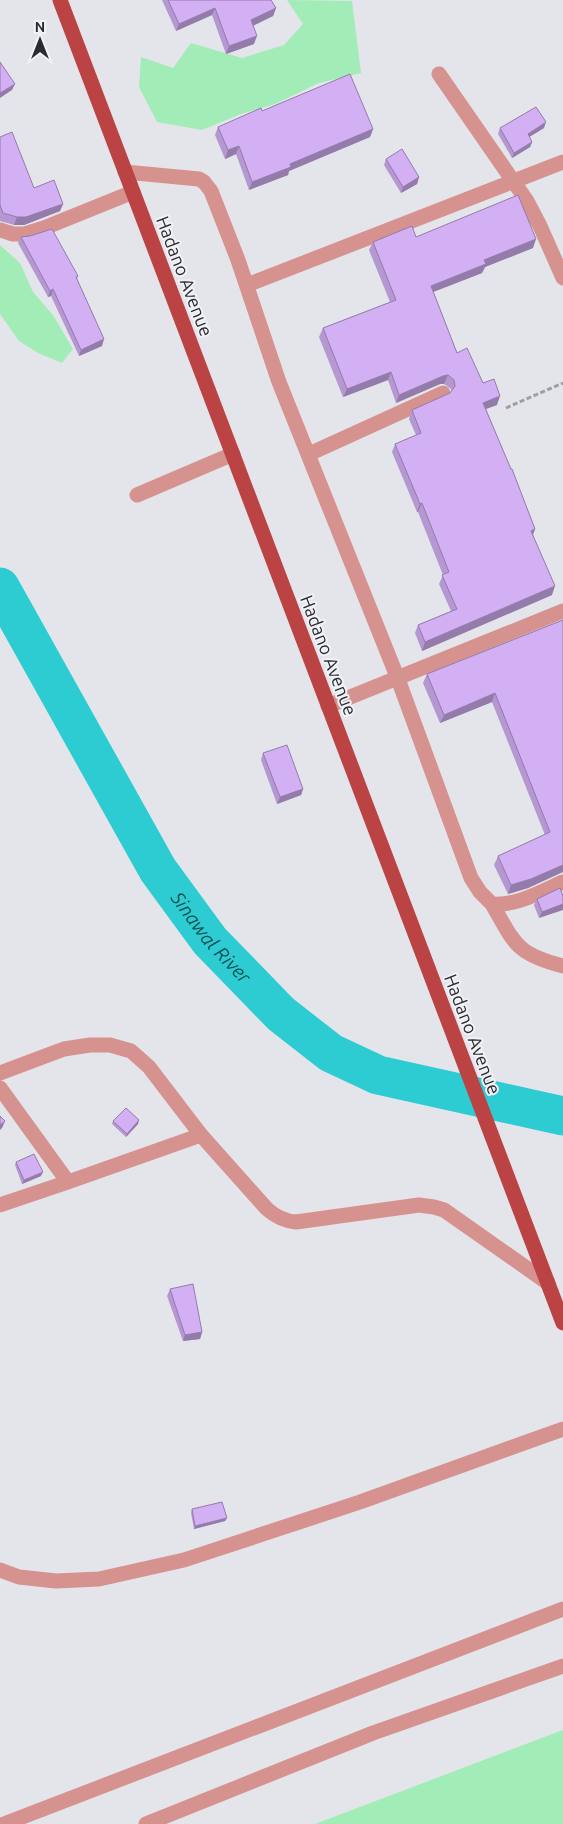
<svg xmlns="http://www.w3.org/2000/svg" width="563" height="1824" viewBox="0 0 563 1824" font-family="Ubuntu,sans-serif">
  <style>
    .green { fill: #a2ecb7 }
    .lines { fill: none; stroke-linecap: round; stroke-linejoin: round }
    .river { stroke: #2dccd2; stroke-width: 39 }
    .path { stroke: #9e9ea3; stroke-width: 3; stroke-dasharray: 5 2.5; stroke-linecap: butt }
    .minor { stroke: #d5928e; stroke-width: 15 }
    .major { stroke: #bb4344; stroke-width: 15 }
    .wall { fill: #b597d1 }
    .shaded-wall { fill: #937baa }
    .building { fill: #d2b0f3; stroke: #937baa }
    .labels { text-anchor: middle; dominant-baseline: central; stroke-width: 4; stroke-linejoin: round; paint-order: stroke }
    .street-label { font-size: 18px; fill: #2b2b2d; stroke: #f1f2f8 }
    .water-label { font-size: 19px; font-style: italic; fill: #0c4e50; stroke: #f1f2f8 }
  </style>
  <rect width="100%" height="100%" fill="#e4e5eb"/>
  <path class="green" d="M287,0L352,1L361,73L319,83L275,104L241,114L202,130L157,122L139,87L141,57L173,68L191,43L242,58L284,45L303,24Z
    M0,245L20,263L33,292L53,315L73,349L62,363L38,353L19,341L0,314Z
    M563,1730V1824H315Z"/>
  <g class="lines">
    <path class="river" id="s1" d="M0,587L158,870L210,941L281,1014L331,1053L378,1075L563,1116"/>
    <path class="path" d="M506,408L563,383"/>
    <path class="minor" d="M439,74L527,201L540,226L563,278
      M125,172L199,179L204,182L211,191L238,260L279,382L398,679L471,878L480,892L492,904C517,906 540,892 563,882
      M0,230L13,234H25L44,228L133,192
      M247,285L563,162
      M309,454L443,393
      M137,495L233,454
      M328,706L563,611
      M492,904C515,944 516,954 563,966
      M0,1073L64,1049L90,1045H110L131,1051L149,1067L201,1135L267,1209C276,1217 284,1221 296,1222L419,1205L434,1207L444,1210L548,1283
      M0,1088L68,1182
      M0,1205L68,1182L201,1135
      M0,1570L19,1577L56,1581L99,1579L184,1560L360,1502L563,1429
      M4,1824L563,1609
      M146,1824L373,1733L563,1666"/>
    <path class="major" d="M60,0L563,1323"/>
  </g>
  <path class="wall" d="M162,0H271L276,8L273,16L253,26L254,44L226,54L212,15L176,31Z
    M262,111L373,129L370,137L289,171L288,175L249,190L236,154L225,159L215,135L218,127Z
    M500,128H544L529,137L532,142L530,147L512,158L498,134Z
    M0,137L34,188L63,204L60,211L24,225H14L0,221Z
    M386,159L419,177L417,184L401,193L384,165Z
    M21,237L78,276L77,279L102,346L79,356L51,296L48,297L18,243Z
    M416,237L533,248L485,267L482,273L433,292L457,353L483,383L497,405L486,409L535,529L533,535L552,595L422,651L415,633L418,625L451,611L439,584L443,575L418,512H417L392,452L395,444L416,435L409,419L412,410L450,393L452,391L451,389L444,384H440L396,403L388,380L343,397L319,337L323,328L390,302L369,250L373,242Z
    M563,620L559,873L528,888L508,894L494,865L498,856L545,835L492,702L440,723L423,683L427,674Z
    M263,753L303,789L301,795L277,804L261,760Z
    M560,888L539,918L534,905L537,899Z
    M113,1121L138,1124L126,1137L112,1124Z
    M16,1162L41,1176L22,1184L15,1165Z
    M170,1289L202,1332L200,1339L183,1341L167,1296Z
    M192,1509L227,1518L225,1521L194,1529L191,1513Z"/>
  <path class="shaded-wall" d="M215,8L212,15L176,31L179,24Z
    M276,8L273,16L248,28L251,20Z
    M257,36L254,44L226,54L229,46Z
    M15,84L12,90L0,98V93Z
    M546,122L544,128L526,139L528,134Z
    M373,129L370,137L289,171L288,175L249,190L252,182L290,164Z
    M532,142L530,147L512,158L514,153Z
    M239,146L236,154L225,159L228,150Z
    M419,177L417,184L401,193L403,187Z
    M63,204L60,211L24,225H14L17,217Z
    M536,239L533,248L485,267L482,273L428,294L431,286L484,260Z
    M53,289L51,296L48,297L50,291Z
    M104,339L102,346L79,356L81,350Z
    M391,372L388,380L343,397L347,389Z
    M448,375L444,384H440L396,403L399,395L443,376Z
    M500,396L497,405L480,411L483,403Z
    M422,503L418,512H417L420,504Z
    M535,529L532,537L531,531Z
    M555,586L552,595L422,651L425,642Z
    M495,693L492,702L440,723L444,715Z
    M303,789L301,795L277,804L280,797Z
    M563,865V872L528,888L508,894L511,885Z
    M563,904V910L539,918L542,912Z
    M139,1120L138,1124L126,1137L127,1134Z
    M5,1121L2,1128L0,1130V1125Z
    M43,1172L41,1176L22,1184L24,1180Z
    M202,1332L200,1339L183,1341L185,1335Z
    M227,1518L225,1521L194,1529L195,1526Z"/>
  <path class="building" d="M168,0H271L276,8L251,20L257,36L229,46L215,8L179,24Z
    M0,62L15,84L0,93Z
    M350,74L373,129L290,164L291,167L252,182L239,146L228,150L218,127L261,108L262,111Z
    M536,107L546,122L528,134L532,142L514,153L500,128Z
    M12,132L34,188L54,180L63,204L26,217H17L3,213L0,205V137Z
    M402,149L419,177L403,187L386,159Z
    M518,195L536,239L484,260L486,264L431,286L457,353L467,348L483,383L494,379L500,396L483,403L511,469H512L535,529L531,531L555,586L425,642L418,625L457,609L442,575L449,572L422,503L420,504L395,444L421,433L412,410L450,393L455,386L454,380L448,375L443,376L399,395L391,372L347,389L323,328L396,300L373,242L412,226L416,237Z
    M52,229L78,276L76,277L104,339L81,350L53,289L50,291L21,237L30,236Z
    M563,620V865L531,879L511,885L498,856L550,832L495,693L444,715L427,674Z
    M287,745L303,789L280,797L263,753Z
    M560,888L563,896V904L542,912L537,899Z
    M126,1108L139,1120L127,1134L113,1121Z
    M0,1116L5,1121L0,1125Z
    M34,1154L43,1172L24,1180L16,1162Z
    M193,1284L202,1332L185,1335L170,1289Z
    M222,1502L227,1518L195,1526L192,1509Z"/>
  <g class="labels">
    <g class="street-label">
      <text transform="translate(185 276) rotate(69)">Hadano Avenue</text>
      <text transform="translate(329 655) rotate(69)">Hadano Avenue</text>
      <text transform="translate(473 1034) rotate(69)">Hadano Avenue</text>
    </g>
    <g class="water-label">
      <text stroke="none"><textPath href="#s1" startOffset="410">Sinawal River</textPath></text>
    </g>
  </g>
  <g transform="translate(40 40)" stroke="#f1f2f8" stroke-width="4" paint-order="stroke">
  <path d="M0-4L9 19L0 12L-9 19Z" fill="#2b2b2d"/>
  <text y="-8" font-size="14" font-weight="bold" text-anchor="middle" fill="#2b2b2d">N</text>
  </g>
</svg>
